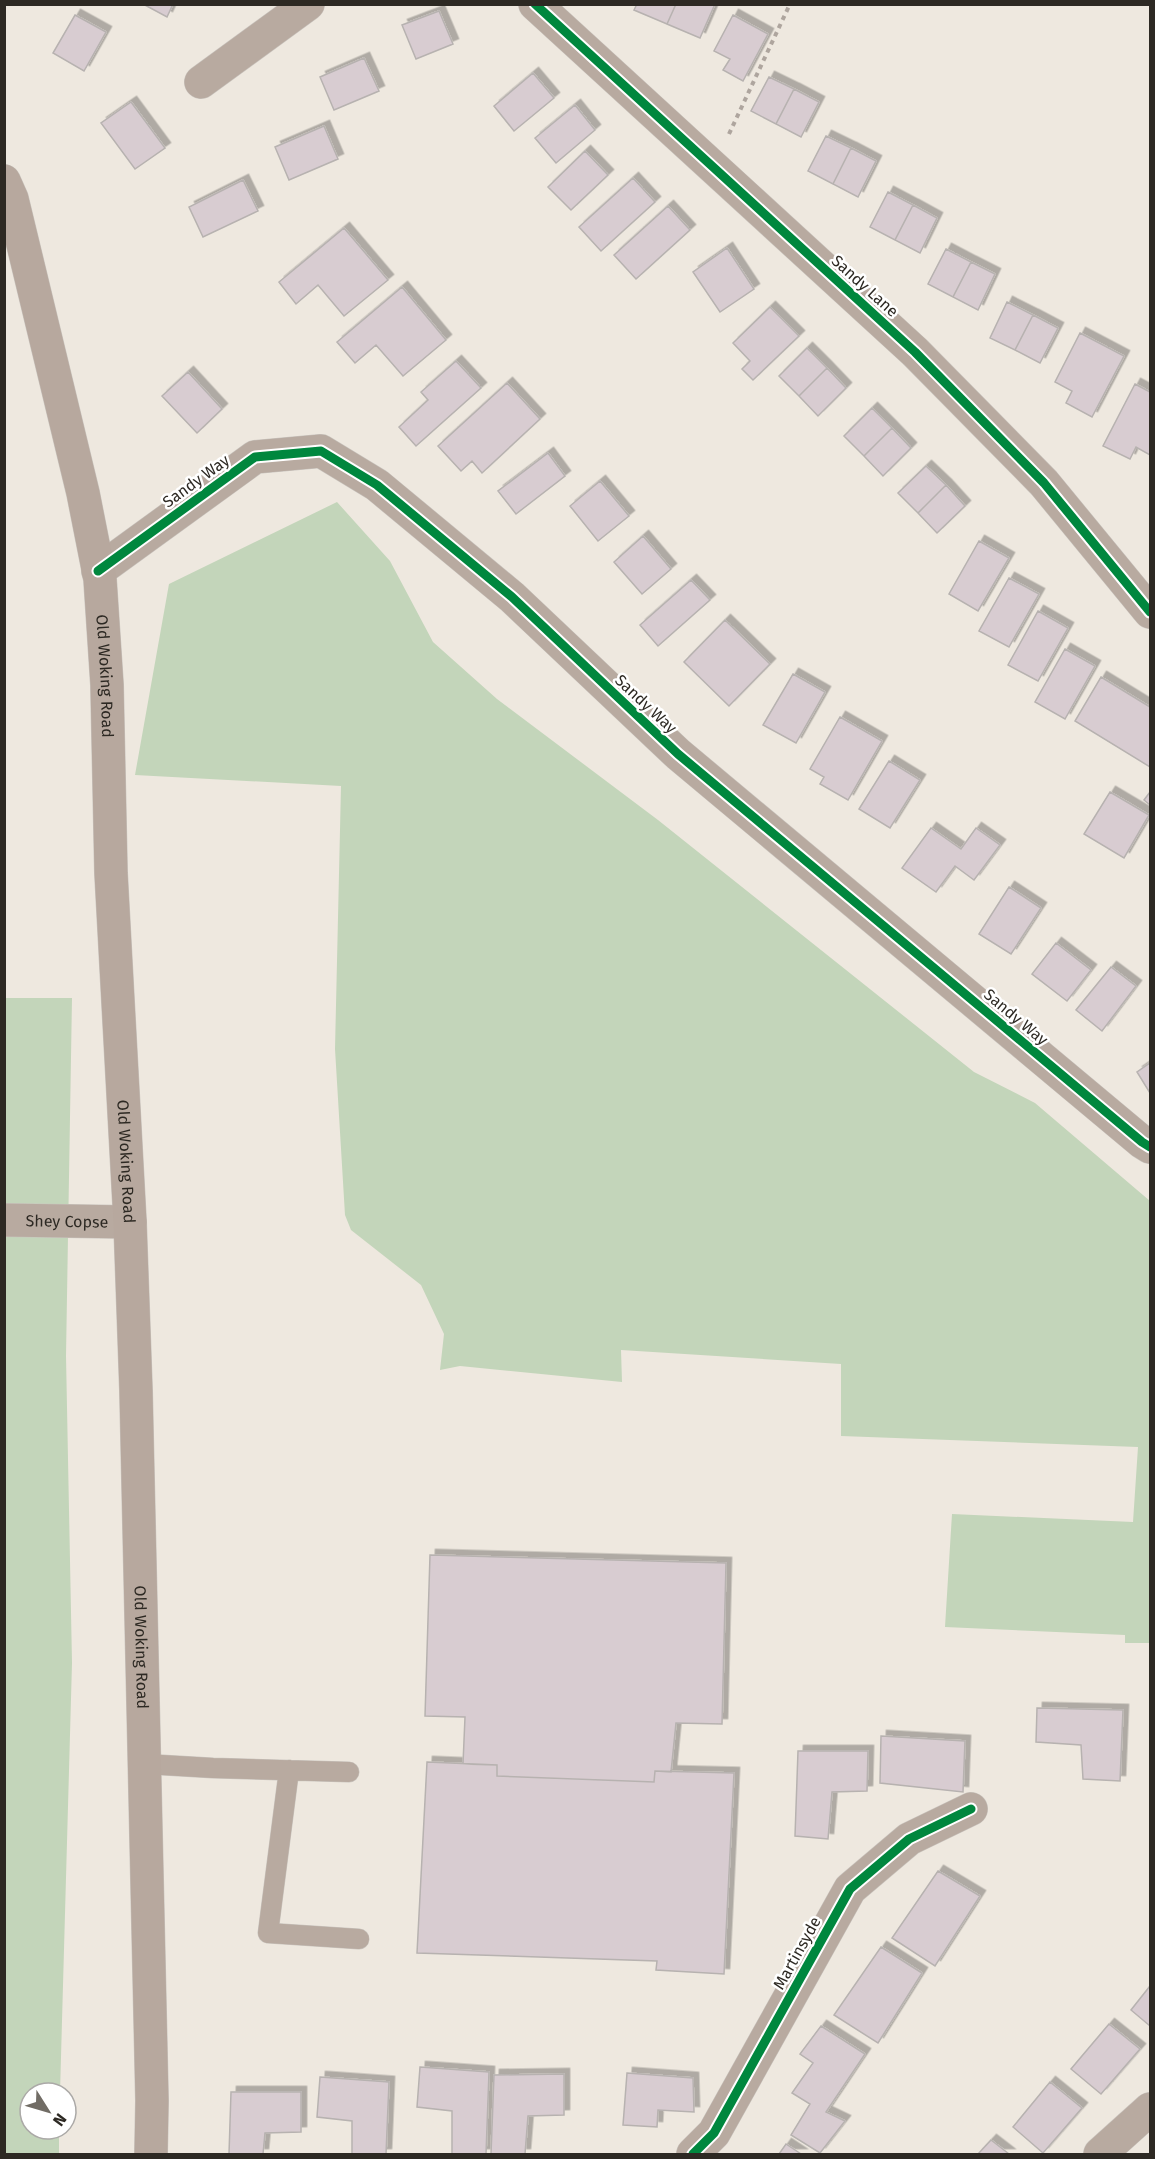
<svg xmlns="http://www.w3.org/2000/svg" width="1155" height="2159" viewBox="0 0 1155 2159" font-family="'Fira Sans',sans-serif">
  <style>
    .green { fill: #c3d5ba }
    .building { fill: #d8ccd1; stroke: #b7b2b0; stroke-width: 1.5; filter: url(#shadow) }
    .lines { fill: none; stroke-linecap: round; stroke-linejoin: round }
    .service-casing { stroke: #cac5bf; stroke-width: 21 }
    .minor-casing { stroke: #cac5bf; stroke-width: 34 }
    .secondary-casing { stroke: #cac5bf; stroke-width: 34 }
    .path { stroke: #aea59e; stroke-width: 4; stroke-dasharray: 4.5 4.5; stroke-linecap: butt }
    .service { stroke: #b8aaa0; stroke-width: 20 }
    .minor { stroke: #b8aaa0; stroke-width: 33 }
    .secondary { stroke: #b7a89e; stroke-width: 33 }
    .cycleway-casing { stroke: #fff; stroke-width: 13 }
    .cycleway { stroke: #00873e; stroke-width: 9 }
    .labels { text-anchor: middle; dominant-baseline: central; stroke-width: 5; stroke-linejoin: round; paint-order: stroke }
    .street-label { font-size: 16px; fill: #2d2923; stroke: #fff }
  </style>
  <defs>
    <filter id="shadow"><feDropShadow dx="5.5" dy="-5.5" stdDeviation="0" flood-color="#0004"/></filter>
  </defs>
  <rect width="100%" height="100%" fill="#eee8df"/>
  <path class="green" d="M337,502L390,561L433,642L497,699L658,820L974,1072L1035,1103L1150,1201V1643H1125V1635L945,1627L952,1514L1133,1522L1138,1447L841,1436V1364L621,1350L622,1382L460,1366L440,1370L444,1334L421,1285L351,1230L345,1215L335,1049L341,786L135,775L169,584Z
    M4,998H72L66,1356L72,1663L60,2093H30V2129H59V2154H4Z"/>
  <path class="building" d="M143,4H173L167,17Z
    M637,4H676L667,24L634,10Z
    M676,4H715L700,38L667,24Z
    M439,11L453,44L416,59L402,25Z
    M75,15L106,32L84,71L53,53Z
    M733,15L768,34L743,81L723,70L730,59L714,51Z
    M364,58L379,91L334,110L320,77Z
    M533,73L554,98L514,131L494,106Z
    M769,77L794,89L776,124L751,111Z
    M794,89L819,102L801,137L776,124Z
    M131,102L165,148L135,169L101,123Z
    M575,105L595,130L556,163L535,138Z
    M324,126L338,159L289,180L275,147Z
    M826,136L851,148L833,184L808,171Z
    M851,148L876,161L858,197L833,184Z
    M585,151L608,175L571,210L548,187Z
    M633,178L655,202L601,251L579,227Z
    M243,180L258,211L203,237L189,207Z
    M888,192L913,205L895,240L870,227Z
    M913,205L937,218L920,253L895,240Z
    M668,206L690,230L636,279L614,255Z
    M344,228L388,280L344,316L318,285L296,304L279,282Z
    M727,248L754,289L720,312L693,272Z
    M946,249L971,262L953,297L928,284Z
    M971,262L995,274L978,310L953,297Z
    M402,287L446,340L403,376L376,345L355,363L337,342Z
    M1007,302L1033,315L1015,350L990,338Z
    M770,307L799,336L753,380L742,369L750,361L733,343Z
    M1033,315L1058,328L1040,363L1015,350Z
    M1080,333L1124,356L1092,417L1066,403L1072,391L1055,382Z
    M807,348L827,368L799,396L779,376Z
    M456,361L481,388L416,446L399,427L428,400L421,392Z
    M827,368L846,388L818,416L799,396Z
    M188,372L222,409L197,433L162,396Z
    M507,383L540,419L482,473L472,461L461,471L438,446Z
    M1135,384L1150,392V455L1136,447L1130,459L1103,446Z
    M872,408L892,428L864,456L844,436Z
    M892,428L911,448L883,476L864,456Z
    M548,453L565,476L516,514L498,491Z
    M926,466L946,485L918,513L898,493Z
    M600,481L629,516L598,541L570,506Z
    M946,485L965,506L937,533L918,513Z
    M643,536L671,569L642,594L614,562Z
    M979,541L1009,558L978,611L949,594Z
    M1009,578L1039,594L1009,647L979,631Z
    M691,580L710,600L658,646L640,625Z
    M1038,611L1068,628L1038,681L1008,665Z
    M725,620L770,664L729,706L684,662Z
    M1065,649L1095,666L1065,719L1035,702Z
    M793,674L825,692L796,743L763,725Z
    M1101,677L1150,707V767L1075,721Z
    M840,717L882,741L848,800L820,784L824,777L810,769Z
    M889,761L920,780L890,828L859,809Z
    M1110,792L1149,815L1124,858L1084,834Z
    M1150,792V805L1144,800Z
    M931,828L961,849L976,828L1000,845L974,880L955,866L936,892L902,868Z
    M1009,887L1041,908L1011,954L979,934Z
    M1056,943L1091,970L1067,1001L1032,974Z
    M1111,967L1136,986L1102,1031L1076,1010Z
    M1150,1063V1093L1137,1072Z
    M430,1555L726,1563L722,1724L676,1723L671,1772L655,1771L654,1782L497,1776V1765L463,1764L465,1717L425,1716Z
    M1037,1708L1123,1710L1120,1781L1083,1779L1081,1745L1036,1742Z
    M881,1736L965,1741L963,1792L880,1783Z
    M798,1751H868L867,1791L832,1792L828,1839L795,1836Z
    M427,1762L497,1765V1776L654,1782L655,1771L734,1773L724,1974L656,1970L657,1961L417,1953Z
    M938,1871L980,1896L935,1966L892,1938Z
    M881,1947L922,1973L878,2043L834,2015Z
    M1150,1986V2026L1131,2010Z
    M1109,2024L1140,2049L1101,2094L1071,2069Z
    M821,2026L865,2054L826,2112L845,2121L820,2153L791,2135L810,2104L792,2093L813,2063L800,2054Z
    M420,2067L489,2072L486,2154H452V2111L417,2107Z
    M627,2073L693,2078L694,2112L658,2110L657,2127L623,2125Z
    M564,2074V2115L528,2116L525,2154H491L494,2075Z
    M320,2077L389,2082L386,2154H352V2121L317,2117Z
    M1050,2082L1082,2108L1043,2153L1013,2127Z
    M231,2092H301V2132L265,2133L263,2154H229Z
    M991,2140L1009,2154H978Z
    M786,2144L801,2154H779Z"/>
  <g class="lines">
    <defs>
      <path id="service" d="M145,1764L213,1768L349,1772
        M289,1770L268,1933L359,1939"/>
      <g id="minor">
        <path d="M535,4L915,352L1044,483L1150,612"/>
        <path d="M201,82L308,4"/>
        <path d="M98,571L255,457L321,451L377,485L512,597L678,754L1142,1142L1150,1147"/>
        <path id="s1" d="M4,1220L130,1222"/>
        <path d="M693,2154L714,2133L850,1889L909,1839L971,1809"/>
        <path d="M1100,2154L1150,2109"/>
      </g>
      <g id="secondary">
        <path id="s2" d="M4,181L12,199L83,493L100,579L107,685L111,873L130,1222L136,1391L152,2101L151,2154"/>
      </g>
    </defs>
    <use href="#service" class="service-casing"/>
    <use href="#minor" class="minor-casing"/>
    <use href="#secondary" class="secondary-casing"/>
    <path class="path" d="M729,134L790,4"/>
    <use href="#service" class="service"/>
    <use href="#minor" class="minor"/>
    <use href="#secondary" class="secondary"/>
    <defs>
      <path id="cycleway" d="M535,4L915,352L1044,483L1150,612
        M98,571L255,457L321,451L377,485L512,597L678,754L1142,1142L1150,1147
        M693,2154L714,2133L850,1889L909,1839L971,1809"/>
    </defs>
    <use href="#cycleway" class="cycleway-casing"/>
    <use href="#cycleway" class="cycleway"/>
  </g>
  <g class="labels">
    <g class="street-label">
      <text transform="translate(865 286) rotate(42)">Sandy Lane</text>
      <text transform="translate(196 481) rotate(-36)">Sandy Way</text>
      <text stroke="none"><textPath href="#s2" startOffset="507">Old Woking Road</textPath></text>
      <text transform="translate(646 704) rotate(43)">Sandy Way</text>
      <text transform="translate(1016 1017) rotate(40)">Sandy Way</text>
      <text stroke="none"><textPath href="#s2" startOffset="993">Old Woking Road</textPath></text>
      <text stroke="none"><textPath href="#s1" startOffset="63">Shey Copse</textPath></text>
      <text stroke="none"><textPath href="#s2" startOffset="1479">Old Woking Road</textPath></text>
      <text transform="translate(797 1953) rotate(-61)">Martinsyde</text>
    </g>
  </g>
  <rect width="1155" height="2159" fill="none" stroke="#2d2923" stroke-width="12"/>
  <g transform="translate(48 2111) rotate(127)"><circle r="28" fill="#ffffff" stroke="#aba9a7" stroke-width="1.5"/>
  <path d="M0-4.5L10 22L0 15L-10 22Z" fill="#716c65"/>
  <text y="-9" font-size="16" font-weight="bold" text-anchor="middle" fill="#2d2923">N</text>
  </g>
</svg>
